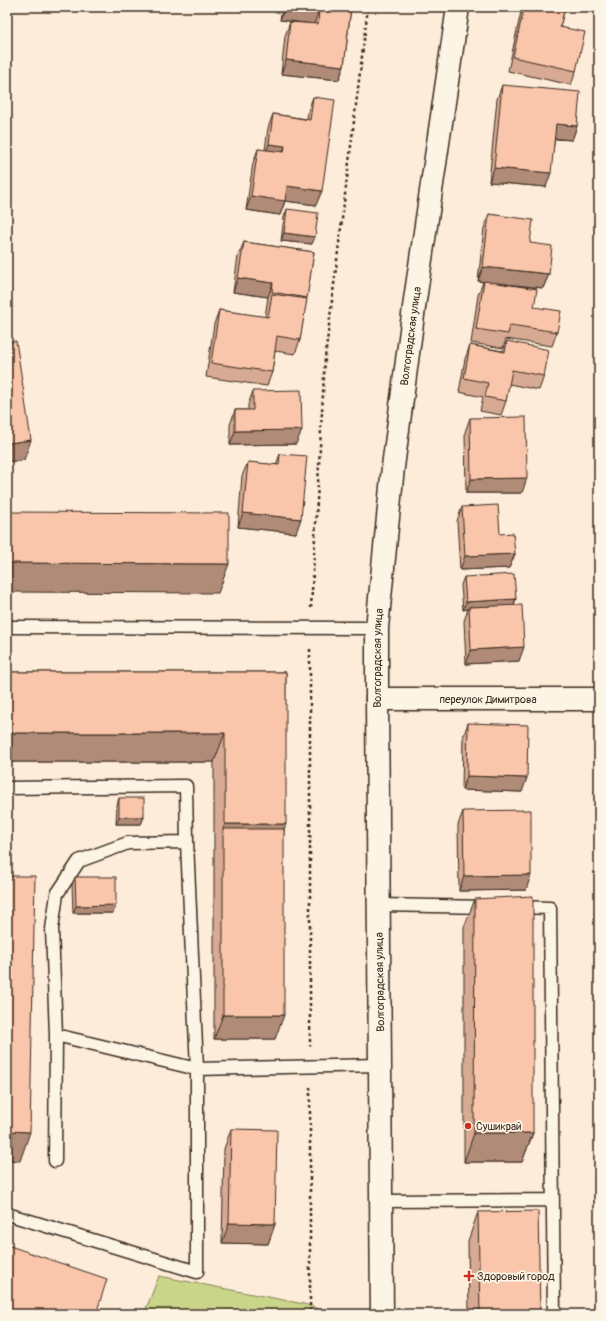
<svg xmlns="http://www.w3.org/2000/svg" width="606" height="1321" viewBox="0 0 606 1321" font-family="Pangolin,sans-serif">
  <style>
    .green { fill: #c9d689; stroke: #828054 }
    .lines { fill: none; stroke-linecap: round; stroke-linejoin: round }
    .service-casing { stroke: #3b2a1e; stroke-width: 15 }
    .minor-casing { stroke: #3b2a1e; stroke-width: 25 }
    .secondary-casing { stroke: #3b2a1e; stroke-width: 25 }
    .path { stroke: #3b2a1e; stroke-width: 2.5; stroke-dasharray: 3 3; stroke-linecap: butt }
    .service { stroke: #fcf5e5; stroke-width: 12 }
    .minor { stroke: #fcf5e5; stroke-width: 22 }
    .secondary { stroke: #fcf5e5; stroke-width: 22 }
    .wall { fill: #d7aa93; stroke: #3b2a1e }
    .shaded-wall { fill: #af8b78; stroke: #3b2a1e }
    .building { fill: #fac6ab; stroke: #3b2a1e }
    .poi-dot { fill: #c8321e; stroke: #fcf5e5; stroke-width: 1.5 }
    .labels { text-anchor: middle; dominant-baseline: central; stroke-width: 3.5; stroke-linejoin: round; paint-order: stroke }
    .street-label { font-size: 11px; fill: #3b2a1e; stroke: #fcf5e5 }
    .poi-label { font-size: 11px; fill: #3b2a1e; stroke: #fcf5e5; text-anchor: start }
  </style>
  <rect width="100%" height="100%" fill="#fcecd9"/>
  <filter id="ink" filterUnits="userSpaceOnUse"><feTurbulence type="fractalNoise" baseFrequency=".025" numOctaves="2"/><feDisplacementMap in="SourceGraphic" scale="8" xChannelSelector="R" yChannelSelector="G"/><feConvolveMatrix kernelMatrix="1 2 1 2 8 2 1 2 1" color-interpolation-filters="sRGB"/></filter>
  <g filter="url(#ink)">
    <path class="green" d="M159,1276L304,1304L333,1314H144Z"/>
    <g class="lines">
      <defs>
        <path id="service" d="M7,627L377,628
          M7,788L186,786L187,842L197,1069V1272L7,1214
          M379,905L488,907
          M518,907L550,908L554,1314
          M56,1035L197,1069L380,1065
          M55,1161L56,1035L52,929L57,894L79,861L128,843L187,842
          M381,1201L553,1200"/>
        <g id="minor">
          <path id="s1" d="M377,699H599"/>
        </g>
        <g id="secondary">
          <path id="s2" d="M382,1314L377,699V628L393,467L415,300L458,7"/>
        </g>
      </defs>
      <use href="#service" class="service-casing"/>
      <use href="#minor" class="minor-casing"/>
      <use href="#secondary" class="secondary-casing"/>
      <path class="path" d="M311,608L325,358L368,7
        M310,649V1046
        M310,1087V1314"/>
      <use href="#service" class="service"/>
      <use href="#minor" class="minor"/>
      <use href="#secondary" class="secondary"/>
    </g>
    <path class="wall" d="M282,7H351L344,66L339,80L281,74L285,36L290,22L305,23L280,20Z
      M522,7H565L560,27L576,71L571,85L508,71Z
      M502,85L577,126L572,140L555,139L546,187L489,182L497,99Z
      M313,97L316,205L285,201L280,215L246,210L253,163L258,149L265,150L268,128L273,114L307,119L308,111Z
      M287,209L312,244L281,241L284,217Z
      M489,214L530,243L549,274L543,288L492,283L534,307L557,332L552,346L506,339L503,348L471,343L478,295L483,282L478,281L484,228Z
      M244,242L314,252L300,340L295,354L275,351L272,372L267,386L206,377L214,324L219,310L265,317L268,297L233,292L238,256Z
      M507,341L544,376L539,390L509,384L506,401L501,415L480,411L483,397L459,392L465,359L470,345L503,351Z
      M253,391L296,444L230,445V425L235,410H248V405Z
      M470,418L522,493H466L465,432Z
      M280,454L296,533L238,527L242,476L248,462L276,465Z
      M462,507L500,534L515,554L509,568L460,570L457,521Z
      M464,577L516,599L514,605L519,661L466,664L464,621L468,609L463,610L461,585Z
      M7,672H286L284,829L275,1039H214V762H7Z
      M468,723L522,792L462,790L463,737Z
      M119,798L144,817L141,824H116L117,805Z
      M463,811L526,890L459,891L458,825Z
      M75,877L113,913H73L72,885Z
      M475,899L533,1133L522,1162H464V927Z
      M231,1129L275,1224L268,1244L222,1243L224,1149Z
      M478,1212L540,1314H469L468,1241Z"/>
    <path class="shaded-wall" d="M285,7H292L319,10L314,24L280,20Z
      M286,60L344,66L339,80L281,74Z
      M556,124L577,126L572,140L551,138Z
      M269,144L285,146L280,160L264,158Z
      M494,168L551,173L546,187L489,182Z
      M287,186L322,191L316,205L285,201L280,215L246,210L251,196Z
      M284,233L315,237L312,244L281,241Z
      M483,267L549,274L543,288L478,281Z
      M238,278L273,283L268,297L233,292Z
      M302,430L296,444L230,445L235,431Z
      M31,440L24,460L7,462V446L9,443Z
      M527,478L522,493H466L471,479Z
      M243,513L301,519L296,533L238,527Z
      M515,554L509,568L460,570L465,556Z
      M7,563L229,564L218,593L7,592Z
      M516,599L513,606L469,607L468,609L463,610L466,602Z
      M524,647L519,661L466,664L471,650Z
      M7,733H225L214,762H7Z
      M467,776L527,778L522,792L462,790Z
      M119,817H144L141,824H116Z
      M225,824H286L275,853L223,829Z
      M531,875L526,890L459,891L464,876Z
      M116,905L113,913H73L76,906Z
      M223,1015H284L275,1039H214Z
      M7,1131L30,1132L20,1161L7,1160Z
      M474,1133H533L522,1162H464Z
      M229,1223L275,1224L268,1244L222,1243Z"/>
    <path class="building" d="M292,7H351L344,66L286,60L290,22L318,24L319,10Z
      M524,7H565L560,27L585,32L576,71L513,57Z
      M502,85L580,92L577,126L556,124L551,173L494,168Z
      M313,97L335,100L322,191L287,186L285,201L251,196L258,149L284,152L285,146L269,144L273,114L310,120Z
      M287,209L318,213L315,237L284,233Z
      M489,214L533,220L530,243L552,246L549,274L483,267Z
      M244,242L314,252L307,298L272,292L273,283L238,278Z
      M484,281L537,289L534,307L561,311L557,332L510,325L508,334L476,329Z
      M272,294L307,299L300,340L277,336L272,372L211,363L219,310L268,317Z
      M16,341L31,440L9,443L7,446V342Z
      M507,341L549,350L544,376L512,370L506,401L485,397L488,383L464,378L470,345L505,352Z
      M301,390L302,430L235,431V410H253V391Z
      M526,417L527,478L471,479L470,418Z
      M280,454L307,456L301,519L243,513L248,462L279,465Z
      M498,505L500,534L513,533L515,554L465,556L462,507Z
      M7,512L229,513V564L7,563Z
      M514,574L516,599L466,602L464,577Z
      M522,605L524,647L471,650L469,607Z
      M7,672H286V824H225V733H7Z
      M468,723L528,725L527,778L467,776Z
      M119,798H144V817H119Z
      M531,810V875L464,876L463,811Z
      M223,829H284V1015H223Z
      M7,876H35L30,1132L7,1131Z
      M75,877H116V905L76,906Z
      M533,896V1133H474L475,899Z
      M231,1129L277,1130L275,1224L229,1223Z
      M538,1211L540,1314H480L478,1212Z
      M7,1245L107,1279L96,1314H7Z"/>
  </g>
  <g class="poi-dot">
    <circle cx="468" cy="1126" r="4"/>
    <path d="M467 1270h4v4h4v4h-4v4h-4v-4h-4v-4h4z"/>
  </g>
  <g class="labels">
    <g class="street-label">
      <text stroke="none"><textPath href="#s2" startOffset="980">Волгоградская улица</textPath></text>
      <text stroke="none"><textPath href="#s2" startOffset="656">Волгоградская улица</textPath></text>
      <text stroke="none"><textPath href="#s1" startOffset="111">переулок Димитрова</textPath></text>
      <text transform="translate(380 982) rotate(-91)">Волгоградская улица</text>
    </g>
    <g class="poi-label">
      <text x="476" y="1126">Сушикрай</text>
      <text x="477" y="1276">Здоровый город</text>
    </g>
  </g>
  <rect width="606" height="1321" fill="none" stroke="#fcf5e5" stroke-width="24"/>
  <rect x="12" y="12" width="582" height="1297" fill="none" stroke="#3b2a1e" stroke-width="1.5" filter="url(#ink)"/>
</svg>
